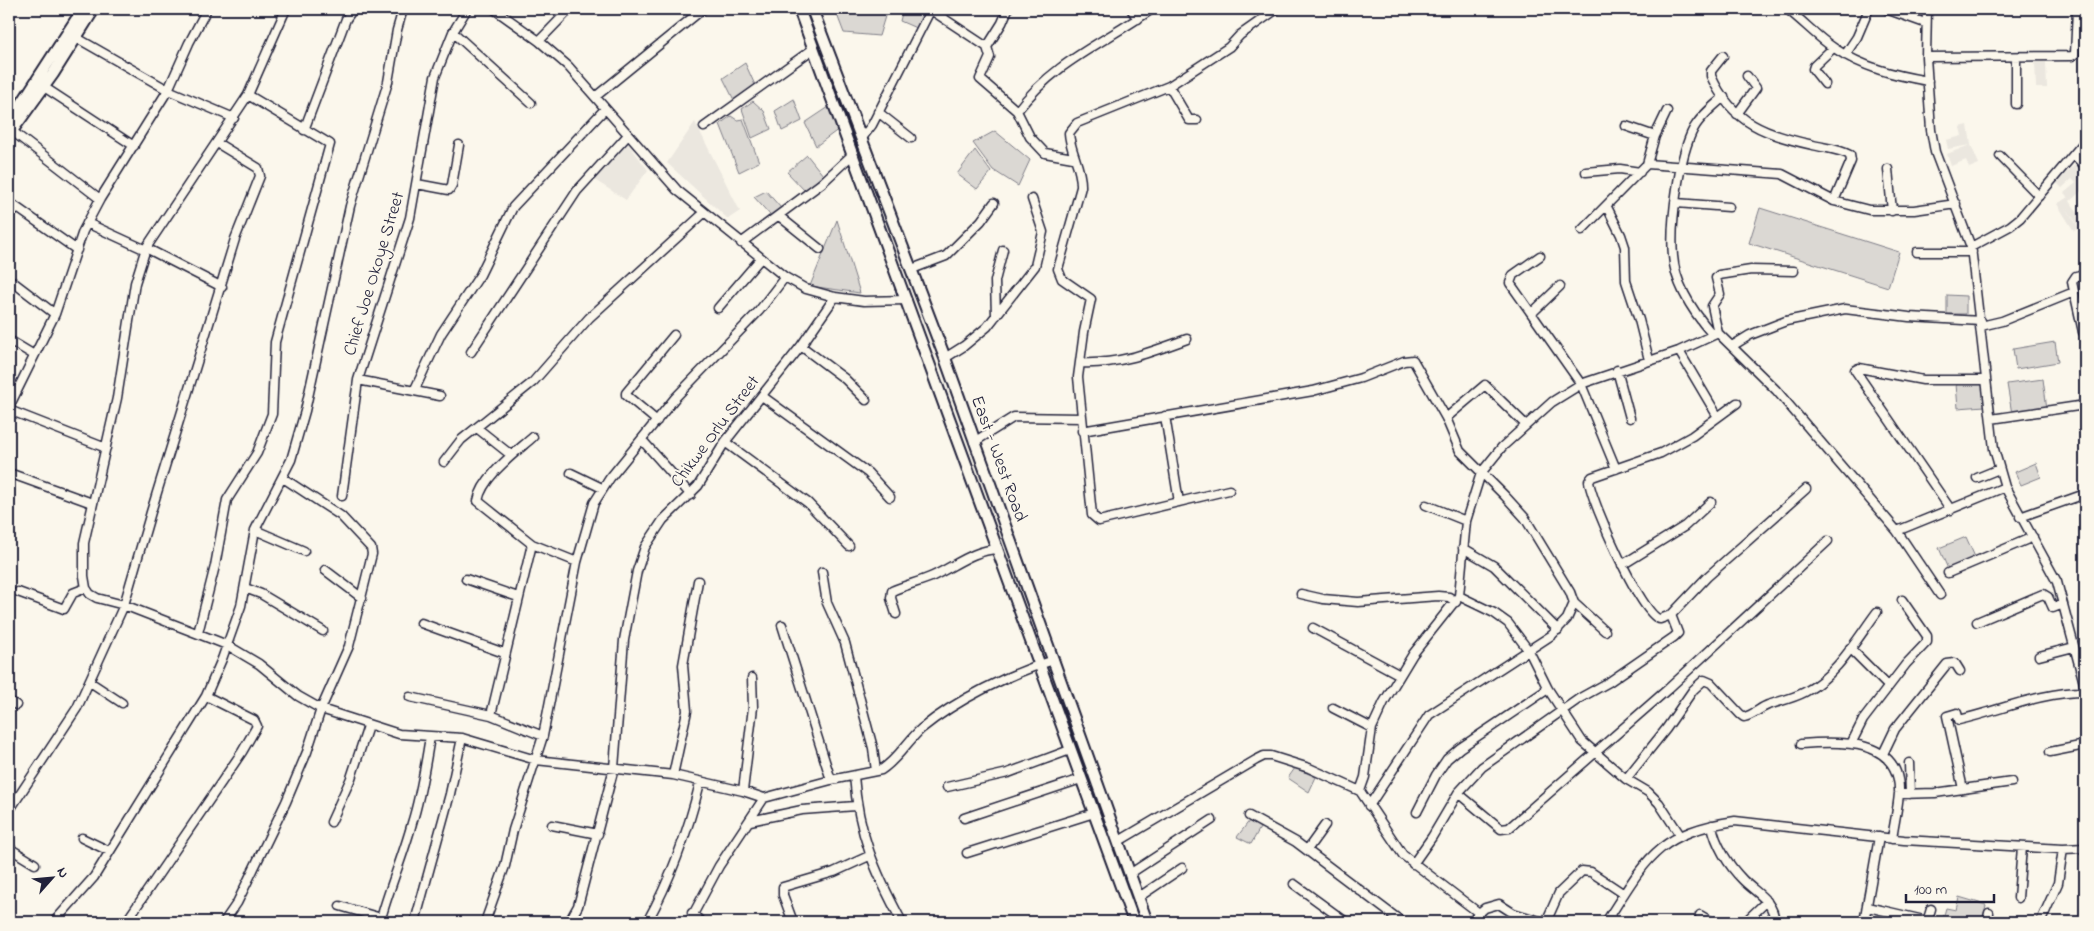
<svg xmlns="http://www.w3.org/2000/svg" width="2094" height="931" viewBox="0 0 2094 931" font-family="'Indie Flower',sans-serif">
  <style>
    .built { fill: #ebe7df }
    .green { fill: #dbd8d3; stroke: #7e7d87 }
    .lines { fill: none; stroke-linecap: round; stroke-linejoin: round }
    .minor-casing { stroke: #22223b; stroke-width: 11 }
    .major-casing { stroke: #22223b; stroke-width: 14 }
    .minor { stroke: #fbf7ec; stroke-width: 8 }
    .major { stroke: #fbf7ec; stroke-width: 10 }
    .labels { text-anchor: middle; dominant-baseline: central; stroke-width: 4; stroke-linejoin: round; paint-order: stroke }
    .street-label { font-size: 18px; fill: #22223b; stroke: #fbf7ec }
  </style>
  <rect width="100%" height="100%" fill="#fbf7ec"/>
  <filter id="ink" filterUnits="userSpaceOnUse"><feTurbulence type="fractalNoise" baseFrequency=".02" numOctaves="2"/><feDisplacementMap in="SourceGraphic" scale="10" xChannelSelector="R" yChannelSelector="G"/><feConvolveMatrix kernelMatrix="1 2 1 2 8 2 1 2 1" color-interpolation-filters="sRGB"/></filter>
  <g filter="url(#ink)">
    <path class="built" d="M2035,62H2046L2047,88H2036Z
      M695,122L740,211L728,219L667,163Z
      M1968,125L1971,145L1979,164L1969,168L1966,160L1951,166L1947,154L1970,145L1948,149L1946,140L1962,136L1960,127Z
      M627,142L648,170L626,200L593,179Z
      M2077,163L2085,172V188L2070,201L2085,224L2080,228L2066,208L2079,228L2074,231L2057,204L2068,197L2064,193L2076,183L2072,179L2062,188L2056,182Z"/>
    <path class="green" d="M903,9H914L925,12L916,28L900,21Z
      M836,12L886,13L879,36L844,33Z
      M745,63L755,85L734,100L723,78Z
      M794,99L802,121L782,131L775,111Z
      M753,101L764,111L771,129L752,138L742,109Z
      M829,107L839,129L816,146L805,123Z
      M731,116L737,120L743,119L759,162L739,172L720,124Z
      M995,131L1030,160L1018,186L993,170L973,143Z
      M975,150L991,172L977,189L957,174Z
      M807,155L823,175L805,191L787,172Z
      M766,191L781,208L771,216L754,197Z
      M1760,208L1899,252L1888,287L1749,243Z
      M837,220L860,293L810,286Z
      M1947,295L1966,296V314H1947Z
      M2055,342L2058,362L2016,369L2013,349Z
      M2043,379L2047,409L2012,414L2007,384Z
      M1983,382L1985,406L1958,408L1956,384Z
      M2036,463L2041,477L2021,485L2015,472Z
      M1966,537L1975,557L1948,569L1939,548Z
      M1295,768L1316,777L1309,792L1288,778Z
      M1250,820L1260,828L1251,844L1237,837Z
      M1959,897L1986,905L1982,922H1942L1946,908L1956,910Z"/>
    <g class="lines">
      <defs>
        <path id="minor" d="M286,9L248,95L146,248L135,283L117,398L84,543V576L86,588L90,594L97,598L124,605L227,645L259,664L298,696L321,709L399,734L462,738L536,760L673,775L743,791L764,798L831,780L881,770C897,760 907,742 921,729C956,700 1011,673 1054,660
          M494,9L539,41L568,66L677,190L785,277L806,289L835,297L864,301L907,300
          M1131,9L1138,19
          M1787,9C1803,21 1817,37 1834,48C1864,68 1894,75 1928,81
          M1886,9L1925,23
          M1927,9L1926,57L1931,130L1935,152L1971,247L1994,449L2005,487L2057,582L2085,687
          M931,10L987,47L990,57L980,79L1017,111L1030,137L1045,153L1073,158
          M453,32L531,103
          M77,38L168,90L234,118
          M539,41L570,9
          M987,47L1002,23L1008,9
          M1845,55L1857,37L1869,9
          M1723,56L1711,71V76C1732,123 1766,135 1813,145C1825,148 1839,149 1850,155L1851,161L1834,201
          M1926,57L2072,56L2075,54L2077,9
          M2016,57V104
          M1825,84L1813,69L1814,66L1833,48
          M1169,86L1189,120H1197
          M44,87L134,146
          M595,97L703,9
          M1017,111C1055,61 1102,44 1152,9
          M878,112L911,138
          M1737,114L1756,88L1747,76
          M1626,126L1655,136
          M704,127L813,49
          M304,130L346,19L353,9
          M12,131L100,199
          M862,138L872,125L931,9
          M2074,155L2085,166
          M2000,156L2039,196
          M1647,164L1782,174L1834,201L1869,210H1914L1956,204
          M1888,169L1892,211
          M1586,172L1620,169L1640,172
          M417,184L449,190L452,185L459,145
          M9,202L77,250
          M1676,203L1729,207
          M1607,207L1621,235L1625,247L1626,281L1639,320L1649,360
          M779,216L820,249
          M87,223L146,250
          M1582,230L1647,164L1655,136L1667,111
          M741,243L822,183L853,154
          M1971,247L2010,226L2020,218L2085,141
          M146,248L222,287
          M1917,252H1972
          M1540,256L1513,275L1510,283L1581,384L1616,469
          M912,269L946,256L981,221L994,203
          M1794,271L1751,270L1719,275L1716,278L1720,294L1712,306L1718,333L1776,390L1897,531L1940,595
          M9,279L55,314
          M718,308L761,258
          M1532,313L1560,286
          M996,316L995,281L1003,250
          M1981,326L2002,321L2074,292
          M2083,332L2072,282L2076,276L2085,274
          M1712,334C1694,313 1675,285 1673,256C1670,224 1679,155 1694,128C1701,116 1713,106 1724,97
          M9,340L34,355
          M801,346L845,379L866,400
          M1732,346L1750,335L1786,321L1845,309L1909,317L1981,321
          M1679,351L1718,417
          M471,352L577,191L628,135
          M945,358L964,346L987,327L1035,266L1043,232L1032,199
          M1080,363C1119,365 1151,352 1187,339
          M1617,370L1630,418
          M358,380L440,396
          M414,391L441,334L480,275L513,207L605,109
          M762,396L868,473L890,497
          M1737,403L1692,436L1661,453L1592,477L1589,481C1591,501 1642,617 1660,619L1671,615L1707,577L1806,489
          M9,407L55,314L83,231L100,199L168,90L189,43L207,9
          M9,410L106,448
          M1165,416L1179,502
          M1446,418L1485,385L1526,425
          M1991,419L2085,405
          M657,421L626,395V393L674,335
          M477,428L511,455
          M1082,431L1313,391L1361,378L1404,361L1413,360L1446,418L1460,451L1505,496L1525,518L1570,592L1574,603L1605,631
          M533,437C515,453 482,477 478,501L532,544L577,562
          M642,440L691,495
          M725,442L808,503L849,546
          M974,442L1014,417L1081,418
          M444,462L461,440L533,382L589,318L704,213
          M9,473L92,503
          M571,473L602,488
          M1977,478L1999,469
          M1229,490L1099,521L1092,515L1078,377L1084,332L1091,299L1062,279L1058,269L1081,187C1082,168 1070,152 1069,133L1077,123L1169,86L1229,47L1240,35L1277,9
          M342,496L358,380L410,218L435,77L453,32L467,9
          M1426,505L1466,521
          M1951,510L1855,370L1859,368L1923,380H1986
          M2020,517L2085,494
          M255,530L304,551
          M1897,531L2005,487
          M1463,548L1494,566L1558,630
          M1622,565L1685,526L1711,502
          M325,570L362,598
          M822,572L827,603L845,643L873,748L876,771
          M1948,573L2033,537
          M466,579L518,597
          M245,588L261,594L323,631
          M18,592L64,609L73,593L86,588
          M1301,594L1323,599L1358,602L1438,596L1449,597L1456,602
          M1459,596L1494,613L1508,623L1529,651L1548,689L1582,741L1626,779L1648,792L1659,803L1680,835
          M896,614L891,598L892,591C905,585 920,582 933,576C955,566 973,550 998,549
          M1977,622L2043,594L2048,597L2053,608L2063,604
          M421,623L504,653
          M782,625L831,780
          M1313,628L1400,675
          M198,633L215,566L227,500L257,453L272,414L275,342L330,144L248,95
          M1850,648L1888,686
          M2039,656L2074,647
          M90,682L122,703
          M410,697L491,715L543,736
          M9,701L16,705
          M1333,708L1372,728
          M491,715L532,544
          M1801,744C1840,741 1901,738 1899,793C1898,808 1894,824 1892,839
          M1851,744L1863,720L1906,664L1927,642V636L1902,600
          M2050,752L2085,745
          M1883,754L1895,729L1947,664L1955,663L1960,671
          M1909,763L1910,794
          M673,775L687,711L683,665L698,581
          M854,776C858,833 875,872 902,922
          M1626,779L1666,729L1693,690L1704,680L1711,683L1740,714L1744,717C1753,715 1760,708 1768,705C1780,701 1794,698 1805,692C1837,675 1856,640 1877,612
          M947,787L1008,773L1070,750
          M1963,789L1947,716L1957,713L1959,720C2003,710 2039,692 2085,692
          M743,791L753,707L752,678
          M1360,791L1365,777L1372,728L1384,702L1413,654L1459,596L1466,521L1481,473L1502,447L1552,402L1581,384L1679,351L1718,333
          M1458,793L1501,829L1509,828L1668,689L1828,541
          M1899,794L1935,793L2012,782
          M1369,806L1429,715L1552,635L1567,619L1574,603
          M9,811L77,708L124,605L151,512L235,239L260,176L258,168L217,143
          M1417,812L1436,775L1447,759L1460,748L1548,689
          M1249,816L1296,842L1402,922
          M964,818L1081,779
          M750,821L802,810L856,806
          M331,822L351,778L368,726
          M552,825L598,834
          M1712,825C1715,844 1729,866 1743,880C1757,894 1773,900 1775,922
          M82,838L109,851
          M1119,841L1256,760L1264,756H1271L1309,768L1360,791L1403,855L1479,913L1472,922
          M9,848L35,864
          M1307,850L1325,825
          M967,853L1094,813
          M1413,864L1432,837L1458,793L1482,767L1580,698L1609,682L1674,637L1678,633L1671,615
          M1131,873L1212,820
          M1294,884L1346,922
          M1139,897L1182,868
          M2018,898L2022,847
          M340,906L381,918
          M1868,907L1928,921
          M692,913L701,922
          M1479,913L1485,908L1499,904L1513,913L1543,922
          M1700,915L1712,922
          M416,918L450,794L462,738
          M2041,921L2058,883L2063,849
          M54,922L94,877L206,696L222,659L241,606L255,530L291,460L305,411L350,206L388,82L397,30L403,9
          M126,922L242,752L257,726L254,720L206,696
          M224,922L237,903L286,802L307,752L321,709L349,646L372,554L371,548L341,516L283,478
          M380,922C389,888 403,857 412,823C421,795 425,766 430,737
          M485,922L505,866L513,830L543,736L577,562L594,503L610,478L675,398L759,311L785,277
          M569,922L578,906L614,768L624,640L637,571L645,547L663,520L698,486L725,442L801,346L835,297
          M647,922C671,879 688,831 700,783
          M689,922L719,866L764,798
          M793,922L783,895V887L834,872L869,856
          M1047,922H1048
          M1546,922L1559,893L1582,871L1591,872L1624,894
          M1606,922C1646,860 1656,833 1735,821L1904,840L2063,849L2085,848
          M1745,922L1767,901
          M1864,922L1879,837
          M1927,922L1931,909
          M1987,922L1989,913"/>
        <path id="major" d="M799,9L1134,922
          M812,9L945,358L1147,922
          M9,123L83,9
          M9,135L53,74L94,9"/>
      </defs>
      <use href="#minor" class="minor-casing"/>
      <use href="#major" class="major-casing"/>
      <use href="#minor" class="minor"/>
      <use href="#major" class="major"/>
    </g>
  </g>
  <g class="labels">
    <g class="street-label">
      <text transform="translate(375 274) rotate(-73)">Chief Joe Okoye Street</text>
      <text transform="translate(716 432) rotate(-53)">Chikwe Orlu Street</text>
      <text transform="translate(998 459) rotate(70)">East - West Road</text>
    </g>
  </g>
  <rect width="2094" height="931" fill="none" stroke="#fbf7ec" stroke-width="30"/>
  <rect x="15" y="15" width="2064" height="901" fill="none" stroke="#22223b" stroke-width="2" filter="url(#ink)"/>
  <g transform="translate(52 878) rotate(63)" stroke="#fbf7ec" stroke-width="4" paint-order="stroke">
  <path d="M0-4L9 19L0 12L-9 19Z" fill="#22223b"/>
  <text y="-8" font-size="14" font-weight="bold" text-anchor="middle" fill="#22223b">N</text>
  </g>
  <path d="M1906 894v8h88v-8" fill="none" stroke="#22223b" stroke-width="2.5"/>
  <text x="1914" y="894" font-size="15" fill="#22223b" stroke="#fbf7ec" stroke-width="4" paint-order="stroke">100 m</text>
</svg>
